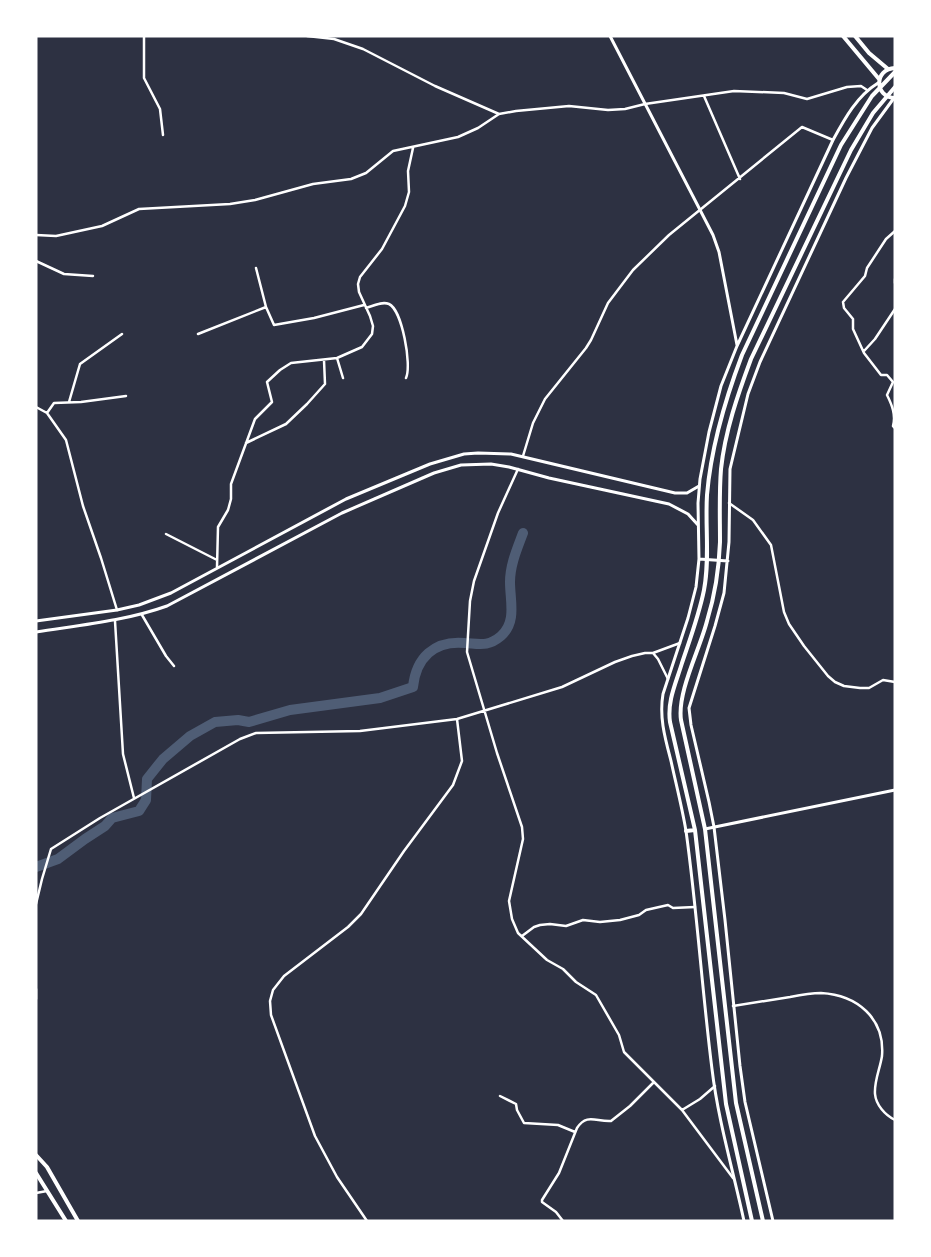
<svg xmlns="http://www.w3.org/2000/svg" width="931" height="1257" viewBox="0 0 931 1257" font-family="Montserrat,sans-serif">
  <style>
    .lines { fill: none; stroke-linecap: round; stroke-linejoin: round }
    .river { stroke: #4f5d75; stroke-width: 10 }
    .minor { stroke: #fff; stroke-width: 2.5 }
    .tertiary { stroke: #fff; stroke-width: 3 }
    .primary { stroke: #fff; stroke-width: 4 }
    .trunk { stroke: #fff; stroke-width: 4 }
  </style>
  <rect width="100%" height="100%" fill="#2d3142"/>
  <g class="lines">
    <path class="river" d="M36,867L58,859L85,839L105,826L112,818L139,811L146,800L147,779L163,759L190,736L215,722L238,720L249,722L290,710L380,698L413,687C416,658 434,640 465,643C480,644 488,647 501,636C517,622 510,601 510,582C510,565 517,549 523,533"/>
    <path class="minor" d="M144,36V78L160,109L163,135
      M307,36L334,39L363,49L435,86L499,114
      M704,96L740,179
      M895,231L886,239L867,268L865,276L843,302L844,308L853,319V329L864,353L881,375H887L893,382L887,395C892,405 896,415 893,426L895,428
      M36,235L56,236L102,226L139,209L230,204L255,200L313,184L351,179L366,173L393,151L458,137L478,128L499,114L516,111L569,106L608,110L625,109L645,104L734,91L784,93L807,99L847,87L861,86L867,90
      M36,261L64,274L93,276
      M256,268L266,307L274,325L314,318L364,305
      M895,279V283
      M366,308C373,306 382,301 389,304C402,310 412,365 406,378
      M198,334L266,307
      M864,351L875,339L895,309
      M337,358L343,378
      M69,402L80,364L122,334
      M36,407L47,413L66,440L83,506L101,558L117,610
      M47,413L54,403L81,402L126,396
      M246,443L286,424L307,404L325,384L324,360
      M523,456L533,423L545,399L586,348L591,340L608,303L633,270L669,235L802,127L833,140
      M518,469L498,513L474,581L470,601L467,652L497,753L522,827L523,839L509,901L512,919L518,933L547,960L563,969L576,982L596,995L619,1035L624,1052L682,1110L733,1178
      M729,503L753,520L771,545L784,612L789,624L804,646L828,676L835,682L844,686L860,688H869L883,680L895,682
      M166,534L217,560
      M217,567L218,527L228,510L231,499V484L255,419L272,402L267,382L280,370L291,363L337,358L362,347L372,334L373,326L370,316L359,292L358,284L360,277L382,249L405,206L409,192L408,171L413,148
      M142,615L166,656L174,666
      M115,621L123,754L134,798
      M653,653L658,659L668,679
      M36,904L42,879L51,849L100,818L240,739L256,733L360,731L457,719L562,687L615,662L632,656L645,653H653L680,643
      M522,936L534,927L540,925L550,924L566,926L583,920L600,922L620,920L639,915L646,910L668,905L673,908L695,907
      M36,989V999
      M733,1006C752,1003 771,1000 790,997C800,995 810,993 821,993C857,995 885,1018 882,1056C880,1069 874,1081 875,1094C876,1105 885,1115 895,1120
      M500,1096L516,1104L517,1110L524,1123L558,1125L575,1132
      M682,1110L700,1099L715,1086
      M36,1193L47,1191
      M367,1221L337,1177L315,1136L271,1015L270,1001L273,990L284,976L348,927L361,914L404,851L453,785L462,761L457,719
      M563,1221L556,1212L542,1202V1200L559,1173L577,1128C587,1113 596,1122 611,1121L630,1106L653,1083"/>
    <path class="tertiary" d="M610,36L713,235L719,252L737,345
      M699,559L728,561
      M36,621L117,610L139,605L171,593L346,499L430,464L464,454L478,453L511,454L675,493H687L699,486
      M36,632C81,625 125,621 167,606L342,513L434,473L461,465L491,464L509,467L549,478L669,504L688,514L698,525
      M705,829L895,790
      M744,1221C733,1170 718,1120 712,1069C702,990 697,910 686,831C682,807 676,784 671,761C665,738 659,717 663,694L688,618L696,587L699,559L698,503L700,479L709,432L721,386L737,346L833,140C845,118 857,96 878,83
      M773,1221L745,1102L740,1066L725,920L714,827L709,802L691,725L689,708L715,626L724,593L729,542L730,469L748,394L760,362L846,178L872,128L894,98"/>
    <path class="primary" d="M36,1155L47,1167L78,1221
      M36,1173L66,1221"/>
    <path class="trunk" d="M843,36L879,79
      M855,36L869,53L888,69
      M895,68C874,69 874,97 895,98
      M686,831L695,830
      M752,1221L726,1104L695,830L670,722C667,701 676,683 682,663C690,639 699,615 704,590C710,559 705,527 707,495C711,447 725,400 742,355L841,145L872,96L895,72
      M763,1221L736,1103L705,829L681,720C677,692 700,649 707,621C715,595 719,569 720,542C720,518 719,494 721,469C725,431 738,394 751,359L851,150L873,113L895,87"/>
  </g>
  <rect width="931" height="1257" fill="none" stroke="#ffffff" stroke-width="75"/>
</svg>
